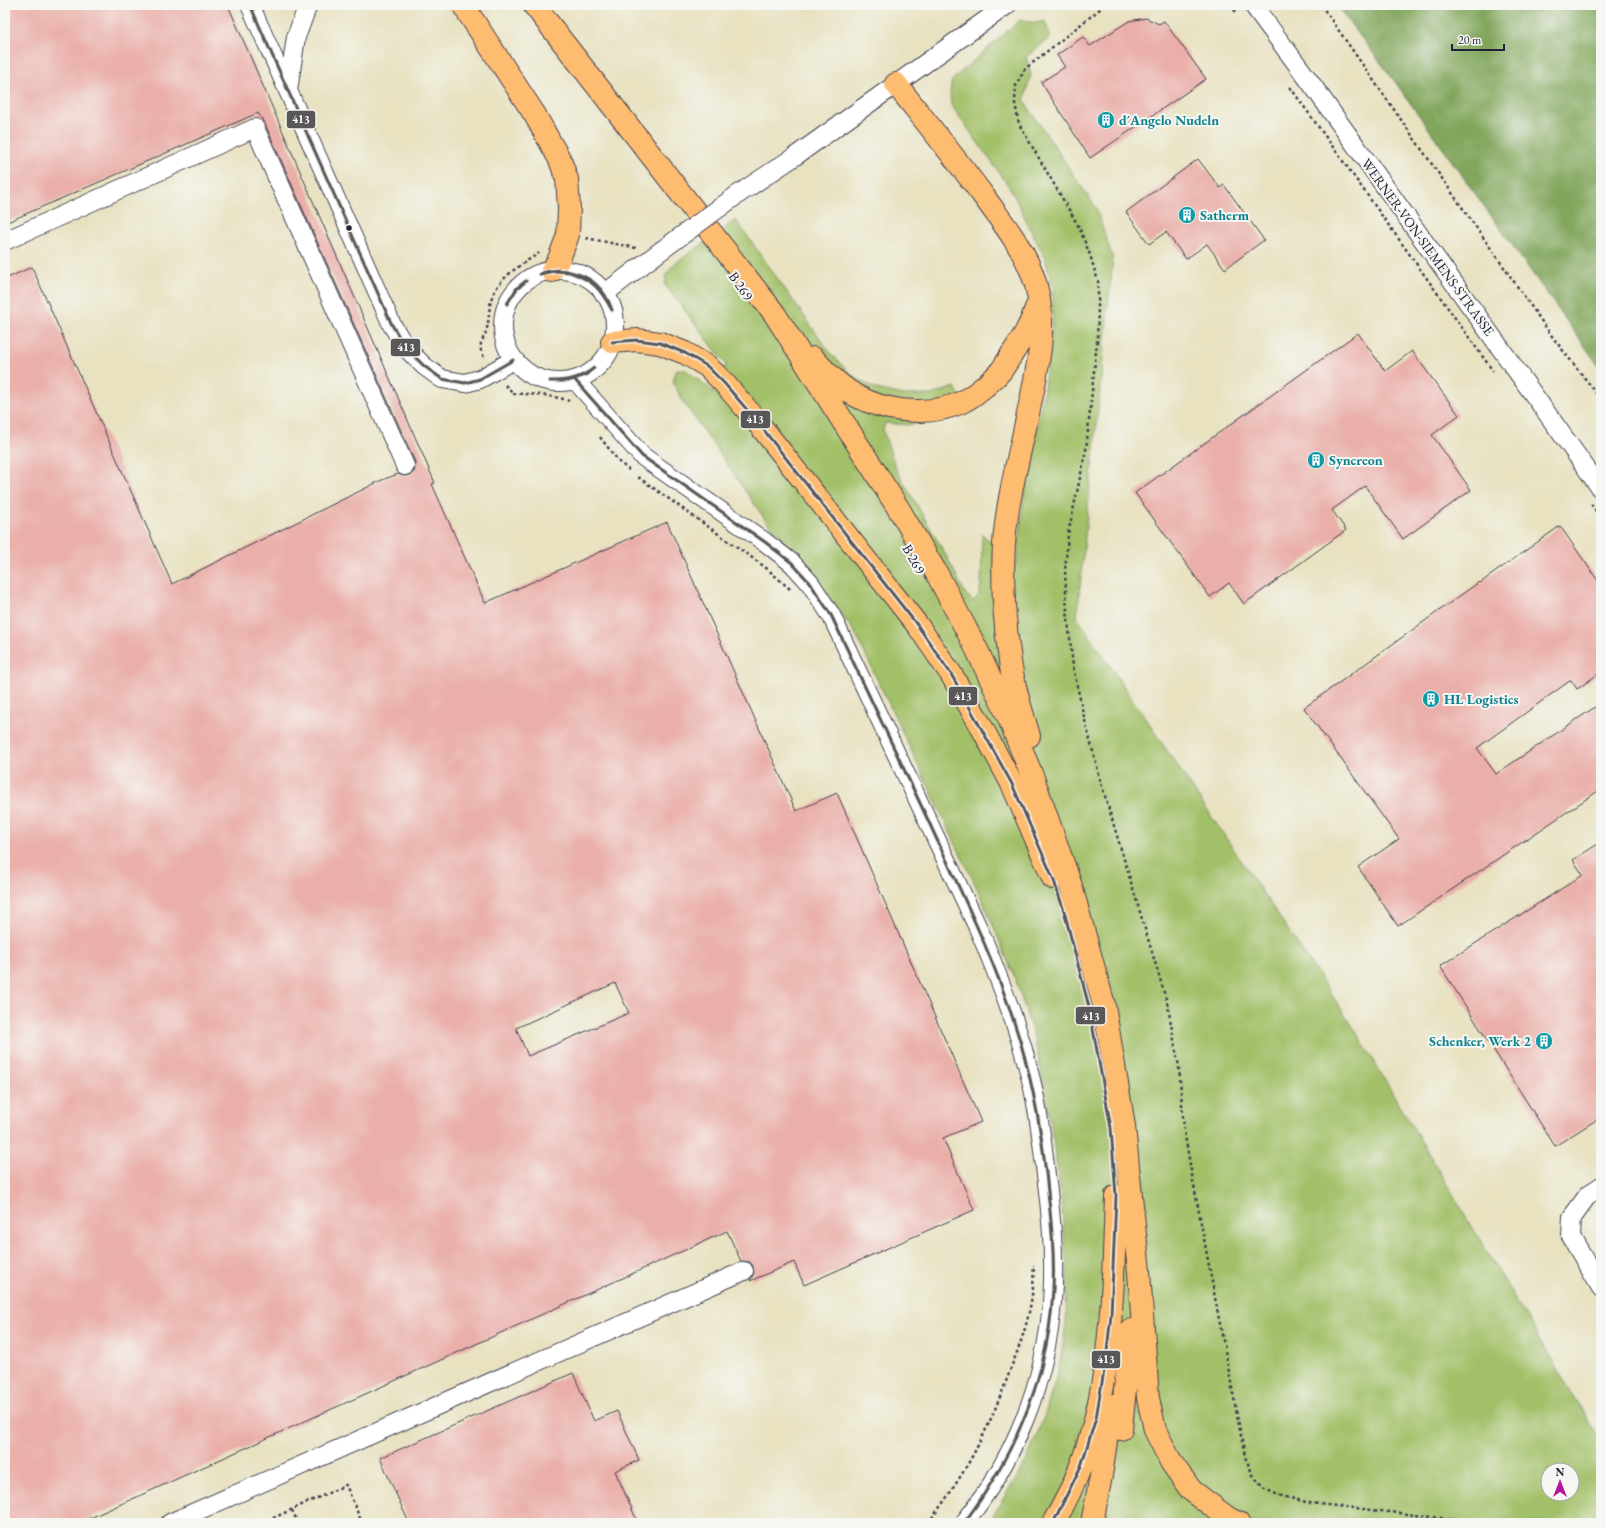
<svg xmlns="http://www.w3.org/2000/svg" width="1606" height="1528" viewBox="0 0 1606 1528" font-family="'EB Garamond',serif">
  <style>
    .green { fill: #a2c068; stroke: #627152; fill-rule: evenodd }
    .forest { fill: #81a65c; stroke: #52644c }
    .building { fill: #eaafa9; fill-rule: evenodd }
    .lines { fill: none; stroke-linecap: round; stroke-linejoin: round }
    .minor-casing { stroke: #403f4f; stroke-width: 20 }
    .major-casing { stroke: #403f4f; stroke-width: 24 }
    .highway-casing { stroke: #403f4f; stroke-width: 24 }
    .path { stroke: #403f4f; stroke-width: 2.5; stroke-dasharray: 3 3; stroke-linecap: butt }
    .minor { stroke: #fff; stroke-width: 18 }
    .major { stroke: #febc70; stroke-width: 22 }
    .highway { stroke: #febc70; stroke-width: 22 }
    .minor-bridge-casing { stroke: #403f4f; stroke-width: 20; stroke-linecap: butt }
    .minor-bridge { stroke: #fff; stroke-width: 18 }
    .bus-1-casing { stroke: #f6f6f2; stroke-width: 6 }
    .bus-1 { stroke: #5a5758; stroke-width: 3 }
    .bus-dot { fill: #22223b; stroke: #f6f6f2; stroke-width: 1.5 }
    .labels { text-anchor: middle; dominant-baseline: central; stroke-width: 4; stroke-linejoin: round; paint-order: stroke }
    .culture-label { font-size: 14px; font-weight: bold; fill: #0d838f; stroke: #f6f6f2; text-anchor: start }
    .street-label { font-size: 14px; fill: #22223b; stroke: #f6f6f2 }
    .line-badge { stroke: #f6f6f2; stroke-width: 1.5 }
    .badge-label { font-size: 11px; text-anchor: middle; font-weight: bold; fill: #fff }
  </style>
  <rect width="100%" height="100%" fill="#f6f6f2"/>
  <filter id="ink" filterUnits="userSpaceOnUse"><feTurbulence type="fractalNoise" baseFrequency=".025" numOctaves="2"/><feDisplacementMap in="SourceGraphic" scale="8" xChannelSelector="R" yChannelSelector="G"/><feConvolveMatrix kernelMatrix="1 2 1 2 8 2 1 2 1" color-interpolation-filters="sRGB"/></filter>
  <filter id="wash" filterUnits="userSpaceOnUse"><feTurbulence type="fractalNoise" baseFrequency=".012" numOctaves="4" result="noise"/><feDisplacementMap in="SourceGraphic" scale="16" xChannelSelector="R" yChannelSelector="G"/><feGaussianBlur stdDeviation="0.9" result="paint"/><feColorMatrix in="noise" values="0 0 0 0 0 0 0 0 0 0 0 0 0 0 0 0 0 1.4 0 .05"/><feComposite in="paint" operator="in"/></filter>
  <g filter="url(#wash)">
    <rect width="100%" height="100%" fill="#e8e2c1"/>
    <path class="green" d="M1020,20L1036,23L1045,21L1051,37L1026,57L1031,74L1024,101L1096,208L1113,259L1077,617L1352,1025L1601,1443V1523H988L1026,1462L1045,1414L1059,1368L1066,1324L1067,1274L1061,1196L1050,1119L1035,1040L1015,978L981,897L855,633L807,566L786,551L780,536L766,521L725,461L683,402L673,382L677,369L686,370L714,392L726,364L665,285L666,275L673,265L736,220L831,354L852,375L876,389L903,395H931L955,387L968,412L947,420L908,425L885,423L883,430L896,469L947,557L965,593L973,601L979,595L981,585L982,534L1017,563L1023,503L1043,395L1052,326L1053,286L1044,256L1010,188L951,105L950,91L952,80ZM1548,1470H1572V1494H1548Z"/>
    <path class="forest" d="M1336,5H1601V369L1390,75Z"/>
    <g id="blocks">
      <path class="building" d="M5,5H228L435,483L432,484L485,603L667,522L796,811L837,793L981,1122L943,1138L974,1210L804,1285L794,1262L750,1281L754,1273L753,1266L750,1262L741,1261L727,1231L79,1523H5V279L32,267L172,584L382,480L398,474L404,476L410,475L414,472L415,467V462L265,124L258,113L5,223ZM615,983L629,1013L528,1056L516,1028Z
        M1146,18L1159,24L1164,21L1206,79L1090,158L1041,82L1065,67L1057,55L1083,37L1090,46L1129,21Z
        M1198,159L1220,188L1224,185L1264,240L1225,269L1207,244L1186,259L1166,232L1149,244L1126,212Z
        M1358,333L1385,371L1412,351L1459,415L1432,435L1471,490L1403,539L1365,486L1332,510L1346,530L1244,604L1229,583L1210,597L1135,493Z
        M1560,526L1601,585V672L1577,689L1571,680L1477,748L1496,774L1601,703V789L1398,926L1358,867L1399,839L1304,708L1479,582L1480,583Z
        M1601,842V1117L1555,1146L1440,966L1583,875L1573,860Z
        M573,1373L594,1421L617,1411L639,1460L615,1471L638,1523H409L380,1458Z"/>
    </g>
  </g>
  <g filter="url(#ink)">
    <use href="#blocks" fill-opacity="0" stroke="#403f4f" stroke-width="1"/>
    <g class="lines">
      <defs>
        <path id="minor" d="M250,5L392,325L406,348L424,366L442,379L465,383L480,379L513,360
          M1253,5L1313,86L1601,489
          M288,91L296,37L308,5
          M737,195L794,157L1007,5
          M5,241L255,128L405,466
          M503 326a56 56 0 1 1 112 0a56 56 0 1 1-112 0Z
          M604,294L662,250
          M575,380L642,456L765,542L792,563L810,583L831,615L979,930C1000,980 1020,1031 1032,1084C1040,1117 1043,1150 1047,1183C1052,1222 1055,1263 1052,1302C1046,1382 1014,1461 964,1523
          M1601,1186L1588,1195L1572,1217L1571,1237L1601,1288
          M170,1523L744,1271"/>
        <path id="major" d="M463,5L535,115L560,160L567,179L569,208L568,235L559,259L552,271
          M534,5L774,313L900,511L937,574L976,648L1007,714L1033,778L1071,886L1104,1005L1124,1126L1131,1196
          M896,84C926,122 956,159 985,198C1002,222 1021,245 1032,273C1049,317 1039,364 1029,409C1020,453 1007,499 1004,544C1002,580 1004,618 1009,653C1012,681 1021,709 1029,736
          M612,342L637,340L660,343L685,353L707,366L724,383L755,419L918,626L951,674L980,724L1012,784L1053,878
          M813,358C827,374 846,393 867,401C895,413 935,415 962,402C974,396 992,381 1000,372C1005,366 1008,360 1012,354C1022,339 1031,325 1036,308"/>
        <path id="highway" d="M1131,1196L1139,1272L1148,1398L1155,1430L1171,1462L1191,1490L1228,1518L1238,1523
          M1121,1429L1131,1330
          M1053,1523C1113,1426 1112,1306 1116,1196
          M1092,1523L1101,1476L1111,1406"/>
      </defs>
      <use href="#minor" class="minor-casing"/>
      <use href="#major" class="major-casing"/>
      <use href="#highway" class="highway-casing"/>
      <path class="path" d="M1105,5L1025,69L1016,85L1015,103L1019,124L1079,227L1090,255L1098,281V307L1097,342L1086,450L1068,534L1065,571L1067,611L1073,667L1083,713L1102,786L1167,1002L1179,1067L1184,1130L1191,1170L1245,1457L1253,1475L1263,1488L1278,1495L1310,1503L1486,1523
        M1230,5L1236,12
        M1321,5L1554,339L1601,399
        M1290,87L1493,371
        M586,238L636,248
        M484,357C476,344 484,341 487,328C489,319 489,310 491,300C498,277 521,265 539,253
        M505,385L514,394C527,393 558,396 569,401
        M600,437L619,462L629,470
        M638,477L765,567L790,589
        M1591,504L1601,518
        M292,1510L298,1523
        M262,1523L346,1485L362,1523
        M928,1523C967,1473 991,1425 1012,1365C1021,1343 1029,1319 1032,1295C1034,1285 1033,1275 1034,1265"/>
      <use href="#minor" class="minor"/>
      <use href="#major" class="major"/>
      <use href="#highway" class="highway"/>
      <defs>
        <path id="minor-bridge" d="M662,250L737,195"/>
      </defs>
      <use href="#minor-bridge" class="minor-bridge-casing"/>
      <use href="#minor-bridge" class="minor-bridge"/>
      <defs>
        <path id="bus-1" d="M250,5L392,325L406,348L424,366L442,379L465,383L480,379L513,360
          M570,272C591,276 605,290 612,310
          M570,272C594,281 600,288 612,310
          M540,274C547,270 562,269 570,272
          M540,274L554,271L570,272
          M507,304L517,288L526,281
          M507,304L516,290L526,281
          M612,342L637,340L660,343L685,353L707,366L724,383L755,419L918,626L951,674L1012,784L1053,878L1064,911L1089,1007L1111,1128L1116,1196L1111,1315L1106,1359L1096,1418L1081,1466L1053,1523
          M575,380L642,456L765,542L792,563L810,583L831,615C863,683 895,751 927,818C958,886 992,953 1015,1025C1031,1073 1040,1122 1046,1173C1050,1211 1055,1250 1053,1289C1049,1377 1016,1453 964,1523
          M550,381H568L588,374
          M550,381C566,381 581,379 594,368"/>
      </defs>
      <use href="#bus-1" class="bus-1-casing"/>
      <use href="#bus-1" class="bus-1"/>
    </g>
  </g>
  <defs>
    <symbol id="building-disc" viewBox="-11 -11 22 22"><circle r="9.5" fill="#0f9aa8" stroke="#f6f6f2"/><path d="M-4-6H4V6H1V3H-1V6H-4ZM-2.5-4.3h1.7v1.8h-1.7ZM.8-4.3h1.7v1.8H.8ZM-2.5-1h1.7V.8h-1.7ZM.8-1h1.7V.8H.8Z" fill="#fff"/></symbol>
  </defs>
  <g fill-rule="evenodd">
    <use href="#building-disc" x="1096" y="110" width="20" height="20"/>
    <use href="#building-disc" x="1177" y="205" width="20" height="20"/>
    <use href="#building-disc" x="1306" y="450" width="20" height="20"/>
    <use href="#building-disc" x="1421" y="689" width="20" height="20"/>
    <use href="#building-disc" x="1534" y="1031" width="20" height="20"/>
  </g>
  <circle class="bus-dot" cx="349" cy="228" r="3.5"/>
  <g class="labels">
    <g class="culture-label">
      <text x="1119" y="120">d´Angelo Nudeln</text>
      <text x="1200" y="215">Satherm</text>
      <text x="1329" y="460">Syncreon</text>
      <text x="1444" y="699">HL Logistics</text>
      <text x="1531" y="1041" text-anchor="end">Schenker, Werk 2</text>
    </g>
    <g class="street-label">
      <text transform="translate(1428 247) rotate(54)">WERNER-VON-SIEMENS-STRASSE</text>
      <text transform="translate(741 286) rotate(55)">B 269</text>
      <text transform="translate(914 559) rotate(61)">B 269</text>
    </g>
  </g>
  <g class="line-badge">
    <rect x="286" y="110" width="30" height="19" rx="4" fill="#5a5758"/>
    <rect x="390" y="338" width="31" height="19" rx="4" fill="#5a5758"/>
    <rect x="740" y="410" width="31" height="19" rx="4" fill="#5a5758"/>
    <rect x="948" y="686" width="30" height="20" rx="4" fill="#5a5758"/>
    <rect x="1075" y="1006" width="31" height="19" rx="4" fill="#5a5758"/>
    <rect x="1091" y="1350" width="30" height="19" rx="4" fill="#5a5758"/>
  </g>
  <g class="badge-label">
    <text x="301" y="123">413</text>
    <text x="406" y="351">413</text>
    <text x="755" y="423">413</text>
    <text x="963" y="700">413</text>
    <text x="1091" y="1020">413</text>
    <text x="1106" y="1363">413</text>
  </g>
  <rect width="1606" height="1528" fill="none" stroke="#f6f6f2" stroke-width="20"/>
  <g transform="translate(1560 1482)"><circle r="19" fill="#f6f6f2" stroke="#a1a1a9"/>
  <path d="M0-3L7 15L0 10L-7 15Z" fill="#b5179e"/>
  <text y="-6" font-size="11" font-weight="bold" text-anchor="middle" fill="#22223b">N</text>
  </g>
  <path d="M1452 44v6h52v-6" fill="none" stroke="#22223b" stroke-width="2"/>
  <text x="1458" y="44" font-size="12" fill="#22223b" stroke="#f6f6f2" stroke-width="3" paint-order="stroke">20 m</text>
</svg>
